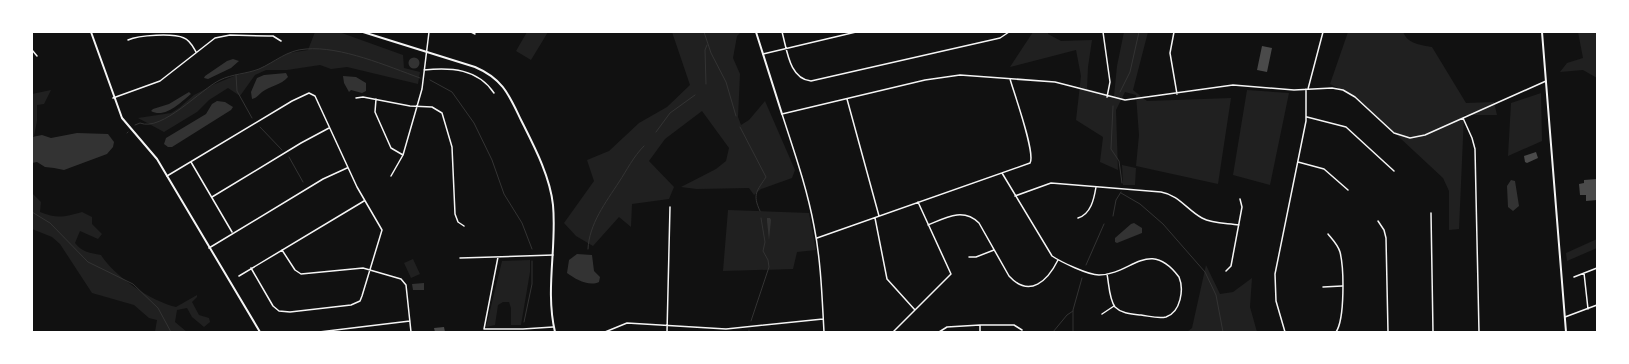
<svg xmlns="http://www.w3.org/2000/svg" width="1629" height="364" viewBox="0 0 1629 364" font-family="'PT Sans',sans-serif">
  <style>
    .green { fill: #202020 }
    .water { fill: #333 }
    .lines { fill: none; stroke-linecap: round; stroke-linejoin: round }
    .stream { stroke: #333; stroke-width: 1 }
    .building { fill: #4a4a4a }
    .minor { stroke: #f5f5f5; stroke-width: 1.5 }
    .tertiary { stroke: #f5f5f5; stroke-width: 2 }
    .secondary { stroke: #f5f5f5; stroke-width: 2 }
  </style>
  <rect width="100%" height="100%" fill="#111"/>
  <path class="green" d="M315,32H339L403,55L404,68L420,72L418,84L347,67L331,69L320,65L287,70H266L255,75L240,96L228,88L209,100L197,112L164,132L138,118L171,113L179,108L194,95L215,84L234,76L257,70L289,53L308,50Z
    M527,32H548L531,60L516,51Z
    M672,32H741L737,36L733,58L740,74L738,117L741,125L749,120L765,101L795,170L792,178L761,189L754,195L749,188L697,189L681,187L716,169L726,161L729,148L702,111L665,139L649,161L674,187L669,199L632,204L631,227L619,217L593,246L576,236L564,223L594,181L587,160L609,151L639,123L667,107L690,85Z
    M1033,32H1048V34L1061,41L1092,40L1088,67L1087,89L1114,96L1117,66L1124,32H1148L1133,90L1147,101L1231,98L1218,184L1136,166L1139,135L1136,95L1125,92L1116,110L1118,170L1100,162L1103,137L1076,120L1081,76L1076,50L1010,67Z
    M1348,32H1403C1408,44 1421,45 1432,47L1466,103L1494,102L1497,115H1464L1459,229L1449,230V191L1443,178L1357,98L1330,84Z
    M1578,32H1597V78L1583,70L1560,72L1567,63L1583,58Z
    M51,90L44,104L37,105V121L34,136L32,137V94Z
    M1247,90L1289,93L1270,185L1233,175Z
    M1541,93L1542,141L1508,156L1511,103Z
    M1122,165L1136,168L1135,185H1123Z
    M32,193L41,202L40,212C57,219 65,217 82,212L92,217V224L102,234L98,239L80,231L75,243C82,252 90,253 101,255C115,277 151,301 176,307L197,295V297L192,302L199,315L209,318L210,322L204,327L192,317L187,308L177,310L175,322L187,332H155L157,320L149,318L134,305L92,293L60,244L52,237L32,229Z
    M728,210L809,213L816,250L797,252L793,269L723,271Z
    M1597,239V248L1567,261L1566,253Z
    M413,259L420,274L411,278L404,263Z
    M530,260V272L521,325H511V308L509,302H503L498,305L495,325L486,327L502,261Z
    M1206,265L1220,294L1233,292L1252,278L1250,307L1257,332H1187L1192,328Z"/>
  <path class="water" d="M408.5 63a5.5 5.5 0 1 1 11 0a5.5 5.5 0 1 1-11 0Z
    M233,59L239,61L231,68L208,79L204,78L205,76L227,61Z
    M286,73L288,77C281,85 270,86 262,92C258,95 257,98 252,99L251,92L257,78L264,75Z
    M343,76L356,77L366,83V91L362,93L351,90L349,92L344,83Z
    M189,92L191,94C181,102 165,119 151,111L153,109L169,104Z
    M217,101L225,102L233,107L231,110L172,147H168L164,144L166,138L206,114L212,104Z
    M77,133L108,134L114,142L113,147L107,154L72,167L64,170L54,168L45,167L37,162L32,163V137L42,135L51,138Z
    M1511,180L1515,181L1519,206L1513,211L1508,207L1507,186Z
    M770,218L771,220L769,240L767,221V218Z
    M1134,223L1142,228V233L1117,243L1115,242V238L1131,224Z
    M577,254L592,255L594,271L600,277L599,282C589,287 575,279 567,273L569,260Z
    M424,283V290H413L412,284Z"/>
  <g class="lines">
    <path class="stream" d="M704,32L711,53L726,82L736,116
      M236,75L237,91L252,118
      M430,80L452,92L474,123L492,160L504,194L522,223L532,249
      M706,84L705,50L707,45
      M1120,92L1130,72L1139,32
      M1113,106L1111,149L1119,161L1122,183
      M135,125L140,123C162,132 201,89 220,80C232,74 246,74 259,69C275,62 287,50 306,49C341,46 387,66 420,78
      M260,127L282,150
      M740,127L766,177C757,191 752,194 760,211
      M656,132L670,113L695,95
      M127,133L128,132
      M289,157L303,182
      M1121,193L1140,204L1163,224L1205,272L1216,295L1223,332
      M32,212L50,223L88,262L133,284L158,308L171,332
      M1113,216L1116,200L1121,192
      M588,249C589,224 606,202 619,182C627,170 633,157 644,146
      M1086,265L1104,224
      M751,321L769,267L768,260L763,251L765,242L761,218
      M524,322L532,284V261
      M749,332V330
      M1053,332L1067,315L1073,311
      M1073,332V310L1082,278"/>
  </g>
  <path class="building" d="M1262,46L1272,48L1267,72L1257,70Z
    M1536,152L1538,158L1527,163L1525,162L1524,156Z
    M1597,179V200L1586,201V195H1580L1579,184L1584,183V180Z
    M444,327L445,332H435L434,328Z"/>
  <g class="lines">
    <path class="minor" d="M471,32L475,34
      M782,32C787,49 789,79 811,81L1000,38L1009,32
      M1103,32L1110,82L1107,97
      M1174,32L1170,53L1177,94
      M128,40C139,35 173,33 184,38C190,40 193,47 196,52
      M32,50L37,56
      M763,54L856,32
      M424,70C451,67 478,69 494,93
      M1308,89L1323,32
      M113,98L160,81L215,38L230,35L268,36H273L281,41
      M356,98L363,97L410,106L432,107L442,113L452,147L455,214L458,222L464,226
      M376,99L375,112L391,148L403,155
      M847,99L879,216
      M1307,117L1346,127L1394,171
      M1463,118L1472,138L1475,149L1479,332
      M191,162L232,232
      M1298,162L1324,169L1348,190
      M1002,173L1052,256C1061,262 1088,275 1099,275C1131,275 1149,237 1179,277C1184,289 1181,312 1166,317C1158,319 1149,316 1141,315C1132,314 1122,314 1115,307C1109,299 1109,284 1107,274
      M167,176L292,101L309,93L315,96L357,187L382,230L362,296L360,301L351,305L290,312L279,311L273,306L251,268
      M391,176L403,155L422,89L429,32
      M1015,196L1051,183L1161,192C1179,195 1187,210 1202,218C1213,224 1227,223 1239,225
      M212,197L301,143L329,128
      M1431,213L1433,332
      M875,218L887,279L915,310
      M1078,218C1091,214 1094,199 1096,187
      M1378,221L1384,230L1386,238L1388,332
      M928,225C945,218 963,207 979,223L1009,276C1030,299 1048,280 1058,260
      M1328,234C1333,240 1338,245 1340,252C1344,268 1345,319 1336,332
      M817,238L1030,163C1036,154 1014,93 1010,79
      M209,248L323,179L347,168
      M282,250L295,270L301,274L363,268L401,279L406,285L411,332
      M498,257L484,329H523L553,327
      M969,257H976L994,250
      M460,258L553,255
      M1226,271L1231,266L1242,207L1240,199
      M1584,273L1588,309
      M239,276L364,201
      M1574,277L1597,268
      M1323,287L1342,286
      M1102,314L1114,306
      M1565,317L1597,305
      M980,325V332
      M319,332L410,321
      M605,332L627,323L726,329L823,319
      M667,332L670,207
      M824,332C822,297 821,261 814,226C807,188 794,151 782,114L925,80L960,75L1055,82L1125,100L1233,85L1294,90L1332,88L1343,90L1355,97L1394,133L1410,138L1425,135L1546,81
      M893,332L951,274L918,202
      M939,332L947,327L980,325H1014L1022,330
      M1285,332L1276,301L1275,274L1306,121V89"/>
    <path class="tertiary" d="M91,32L122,118L157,159L260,332
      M363,32L475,67C503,79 509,95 521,120C534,146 550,176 553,205C557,247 545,290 555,332
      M756,32L782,114"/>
    <path class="secondary" d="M1542,32L1566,332"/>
  </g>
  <rect width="1629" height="364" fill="none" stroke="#ffffff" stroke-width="66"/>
</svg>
